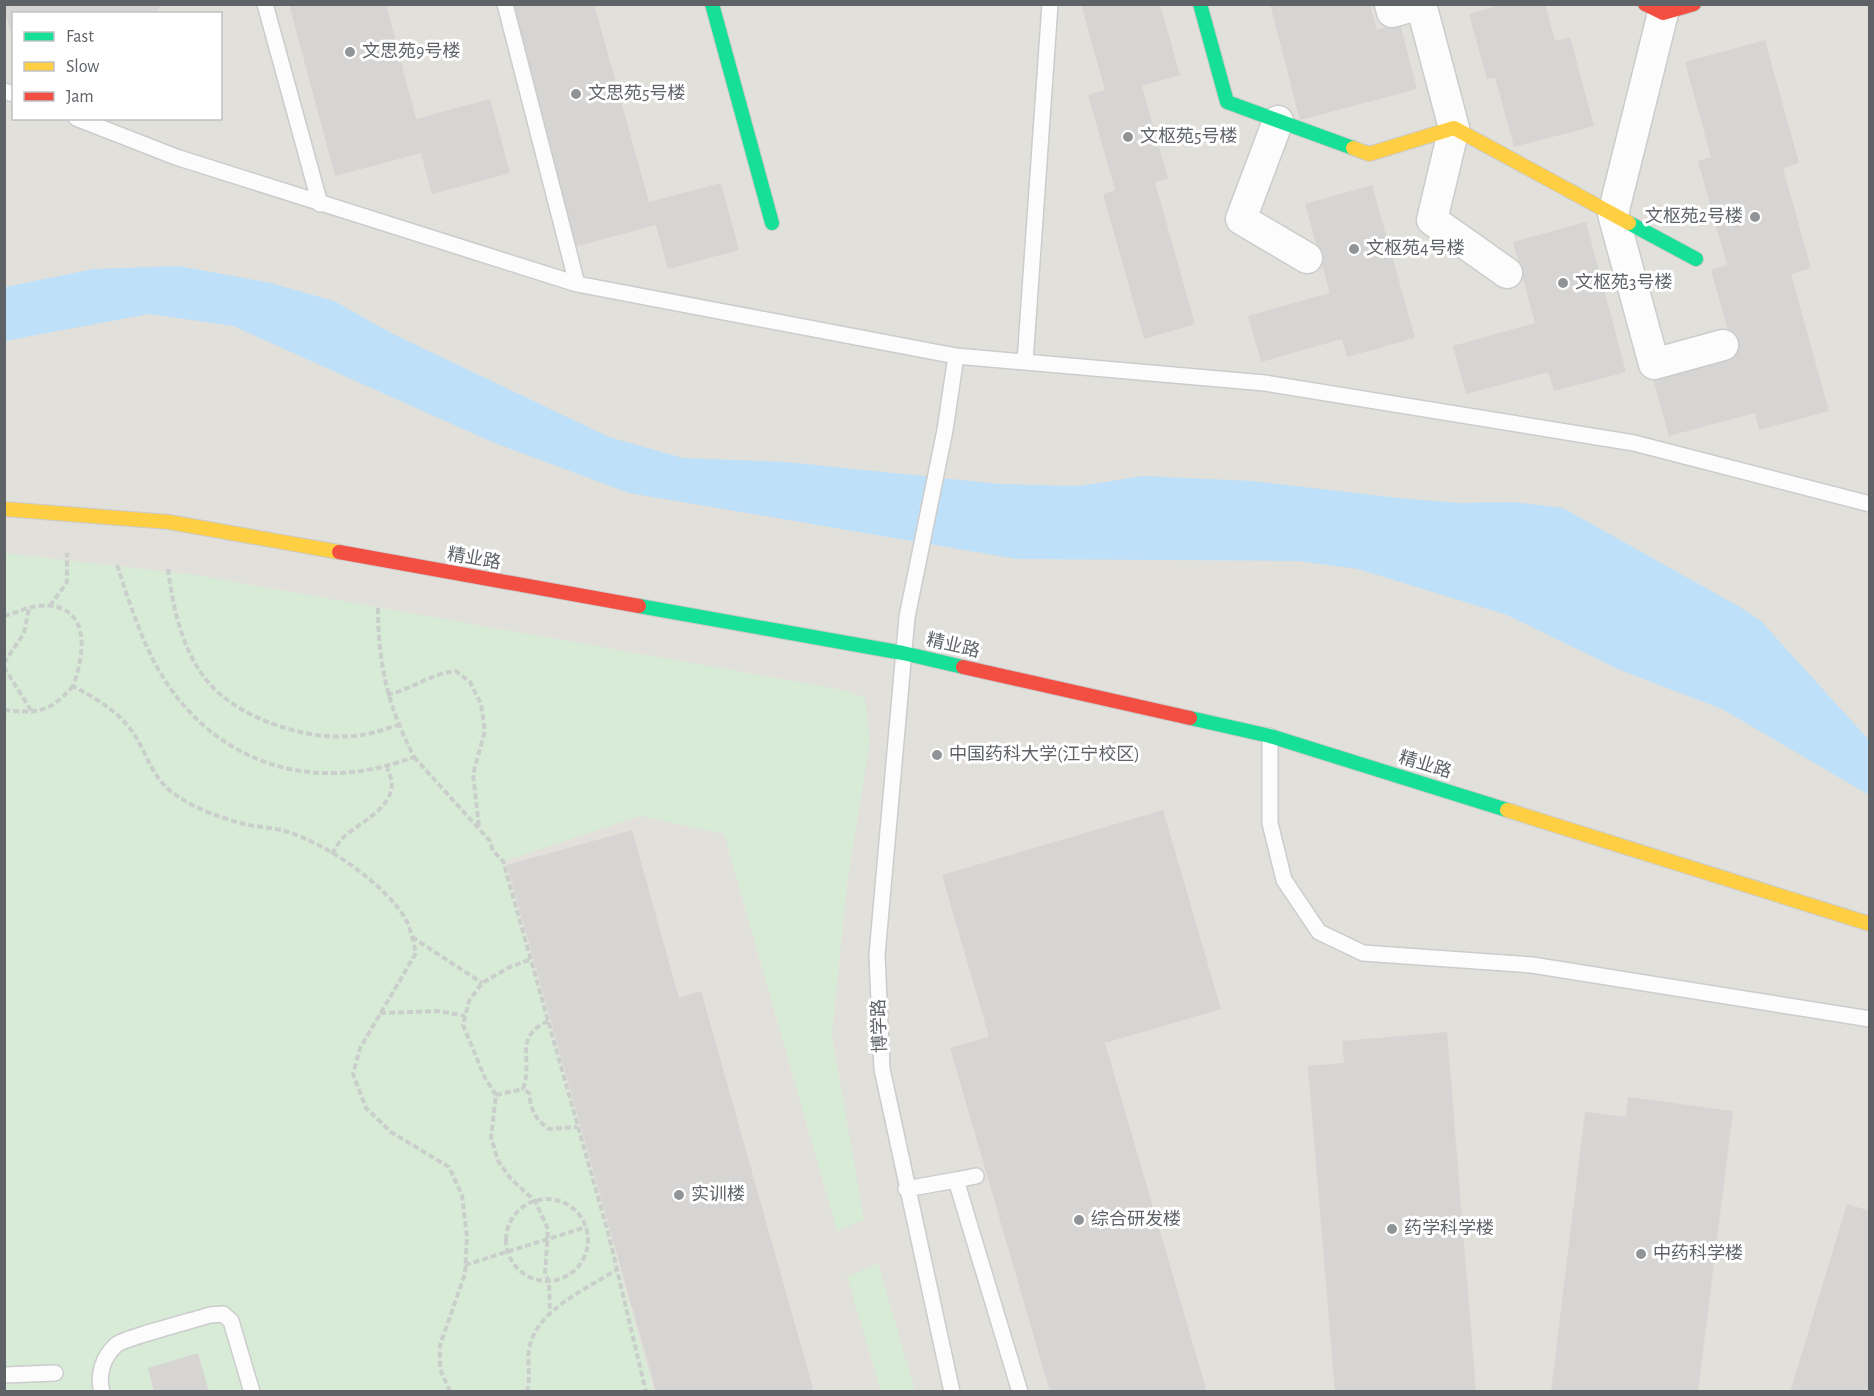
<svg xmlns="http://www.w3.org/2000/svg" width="1874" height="1396" viewBox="0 0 1874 1396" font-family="'Alegreya Sans','Noto Sans SC',sans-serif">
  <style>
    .education { fill: #e2e0da; fill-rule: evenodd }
    .green { fill: #d8ebd6 }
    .water { fill: #bfe0f9 }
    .building { fill: #d6d5d3 }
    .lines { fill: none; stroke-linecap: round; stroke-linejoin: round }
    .lane-casing { stroke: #cbcccc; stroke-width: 18 }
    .street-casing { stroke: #cbcccc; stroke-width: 33 }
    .fast-casing { stroke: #cacacb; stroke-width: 16 }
    .slow-casing { stroke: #cacacb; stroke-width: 16 }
    .jam-casing { stroke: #cacacb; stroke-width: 16 }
    .path { stroke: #cacfcc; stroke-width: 4; stroke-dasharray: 6 3; stroke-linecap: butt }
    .lane { stroke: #fdfcfc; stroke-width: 15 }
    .street { stroke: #fdfcfc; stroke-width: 30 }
    .fast { stroke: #16e098; stroke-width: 14 }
    .slow { stroke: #ffcf43; stroke-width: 14 }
    .jam { stroke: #f24e42; stroke-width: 14 }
    .poi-dot { fill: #919496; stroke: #fff; stroke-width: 2 }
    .labels { text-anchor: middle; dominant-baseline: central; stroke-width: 6; stroke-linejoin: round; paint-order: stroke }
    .poi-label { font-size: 18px; fill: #5f6368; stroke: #fff; text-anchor: start }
    .street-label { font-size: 18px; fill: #5f6368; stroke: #fff }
  </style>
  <rect width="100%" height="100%" fill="#efeeea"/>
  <path class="education" d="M5,5H1869V1391H5ZM14,14H220V118H14Z"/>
  <path class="green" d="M5,553L196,575L844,690L865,698L870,741L847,885L832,1035L864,1220L837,1231L724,834L640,816L503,862L654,1391L5,1392Z
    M878,1263L915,1391H881L847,1277Z"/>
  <path class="water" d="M179,266L271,283L334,301L393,334L609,437L683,458L787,462L1000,484L1079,486L1143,476L1252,481L1399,498L1458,503L1513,502L1563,508L1740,607L1761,621L1869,740V795L1722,709L1620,670L1507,615L1358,569L1298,561L1017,559L629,493L492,442L233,326L149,314L5,341V287L93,269Z"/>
  <path class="building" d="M289,4H386L416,119L490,99L510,173L432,194L421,153L335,176Z
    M508,4H594L649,202L721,183L739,250L668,269L656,225L574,247Z
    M1081,4H1160L1180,75L1142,86L1168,179L1155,182L1195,324L1144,339L1103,194L1115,190L1088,95L1105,90Z
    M1270,4H1370L1377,30L1400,24L1417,89L1300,120Z
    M1504,4H1545L1555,41L1570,37L1594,126L1514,147L1495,77L1487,79L1469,14Z
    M4,5H161L156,14H14L13,44Z
    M1765,40L1799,163L1783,168L1811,268L1791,274L1829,411L1759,430L1755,413L1669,436L1652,375L1734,352L1711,270L1727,265L1698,161L1711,157L1685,62Z
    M1372,185L1415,338L1347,357L1342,339L1261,362L1248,316L1330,293L1305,204Z
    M1586,222L1626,372L1554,391L1548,372L1466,394L1453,346L1535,323L1513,242Z
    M1163,810L1221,1009L1105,1043L1207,1392H1050L950,1048L989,1037L942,875Z
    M632,830L679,998L701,991L814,1392H656L507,865Z
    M1447,1032L1476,1392H1335L1308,1066L1344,1063L1342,1041Z
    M1628,1097L1733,1111L1698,1392H1551L1585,1112L1626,1117Z
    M1847,1204L1870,1211V1392H1790Z
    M198,1353L209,1392H154L148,1368Z"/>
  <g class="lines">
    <defs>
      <path id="lane" d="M265,4L320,204
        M505,4L577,284
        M4,91L14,94
        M76,118L176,157L577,284L956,356L1265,383L1634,443L1870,504
        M1025,362L1050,4
        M1270,736V823L1284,880L1319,932L1363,953L1532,965L1870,1019
        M976,1176L956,1180L1020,1392
        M906,1189L956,1180
        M4,1375L55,1373
        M102,1392C97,1375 103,1357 116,1345C124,1338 195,1320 210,1315L223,1314L231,1321L252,1392
        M952,1392L882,1069L877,955L907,617L945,430L956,356"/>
      <path id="street" d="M1390,4L1392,12L1420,4
        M1421,4L1454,128L1432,220L1507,273
        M1663,13L1613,214L1654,364L1723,345
        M1278,121L1241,219L1307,258"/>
      <path id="fast" d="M712,4L772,223
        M1200,4L1227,102L1353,148
        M1629,223L1696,259
        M639,606L903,653L963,667
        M1190,718L1270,736L1507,810"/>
      <path id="slow" d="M1353,148L1369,154L1454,128L1629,223
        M4,509L169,522L339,552
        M1507,810L1870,924"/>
      <path id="jam" d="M1645,4L1663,13L1694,4
        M339,552L639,606
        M963,667L1190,718"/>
    </defs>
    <use href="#lane" class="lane-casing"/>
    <use href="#street" class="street-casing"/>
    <use href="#fast" class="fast-casing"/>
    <use href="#slow" class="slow-casing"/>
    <use href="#jam" class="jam-casing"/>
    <path class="path" d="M117,565C130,604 143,647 166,682C224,769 319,793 414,757C388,706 378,665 378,607
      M168,569C173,607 181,646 204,677C236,720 315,745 367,734C378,732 388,728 398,725
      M50,606L67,582V553
      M4,616C15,613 26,608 36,606C91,600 86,651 73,686C93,697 113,708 128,726C143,743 148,769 166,787C185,805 216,816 240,823C255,827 270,827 285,831C325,843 383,882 405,918C411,928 413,942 416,953L360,1048L353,1074L366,1108L391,1132L449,1167L462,1195L467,1237L465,1274L440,1345V1369L450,1392
      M4,663L24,633L29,608
      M4,667L32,712
      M387,695C413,689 429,674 456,671L470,682L481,704L485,731L473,774L479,827
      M4,710C38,714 50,712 73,686
      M414,757L490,841L493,851L503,861L609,1236L646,1392
      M332,854C336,847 340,840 346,835C367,818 405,801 387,768
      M412,937L482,983
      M529,960L510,967L482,983L469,1001L463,1025L485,1078L496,1095L491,1137L498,1161L511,1179L535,1201L548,1229L545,1274L549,1281L550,1315
      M380,1013L439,1011L465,1016
      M548,1021C512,1038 534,1059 523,1089L529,1093C531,1111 535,1119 549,1129L577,1127
      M496,1095L523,1089
      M506 1240a41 41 0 1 1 82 0a41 41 0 1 1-82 0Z
      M465,1265L586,1227
      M527,1392C531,1377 527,1364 529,1350C534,1311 587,1289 616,1270"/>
    <use href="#lane" class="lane"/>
    <use href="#street" class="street"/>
    <use href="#fast" class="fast"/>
    <use href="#slow" class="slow"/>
    <use href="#jam" class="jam"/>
  </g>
  <g class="poi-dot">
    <circle cx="350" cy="52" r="6"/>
    <circle cx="576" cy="94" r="6"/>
    <circle cx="1128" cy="137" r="6"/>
    <circle cx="1755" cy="217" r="6"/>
    <circle cx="1354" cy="249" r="6"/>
    <circle cx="1563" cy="283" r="6"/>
    <circle cx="937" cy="755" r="6"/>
    <circle cx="679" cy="1195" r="6"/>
    <circle cx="1079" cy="1220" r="6"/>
    <circle cx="1392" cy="1229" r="6"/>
    <circle cx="1641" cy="1254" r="6"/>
  </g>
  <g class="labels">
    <g class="poi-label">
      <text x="362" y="52">文思苑9号楼</text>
      <text x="588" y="94">文思苑5号楼</text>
      <text x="1140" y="137">文枢苑5号楼</text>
      <text x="1743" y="217" text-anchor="end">文枢苑2号楼</text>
      <text x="1366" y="249">文枢苑4号楼</text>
      <text x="1575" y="283">文枢苑3号楼</text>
      <text x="949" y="755">中国药科大学(江宁校区)</text>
      <text x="691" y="1195">实训楼</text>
      <text x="1091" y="1220">综合研发楼</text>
      <text x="1404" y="1229">药学科学楼</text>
      <text x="1653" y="1254">中药科学楼</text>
    </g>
    <g class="street-label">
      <text transform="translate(474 559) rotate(10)">精业路</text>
      <text transform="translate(953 646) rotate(13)">精业路</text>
      <text transform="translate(1425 765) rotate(17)">精业路</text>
      <text transform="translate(880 1026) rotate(-92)">博学路</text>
    </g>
  </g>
  <rect width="1874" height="1396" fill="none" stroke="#5f6368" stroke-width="12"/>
  <rect x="12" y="12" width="210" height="108" fill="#ffffff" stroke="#bfc1c3" stroke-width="1.5"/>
  <rect x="24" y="32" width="30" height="9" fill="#16e098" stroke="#bfc1c3" stroke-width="1.5"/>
  <text x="66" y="42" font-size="18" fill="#5f6368">Fast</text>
  <rect x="24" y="62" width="30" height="9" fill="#ffcf43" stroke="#bfc1c3" stroke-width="1.5"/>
  <text x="66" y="72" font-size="18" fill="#5f6368">Slow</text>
  <rect x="24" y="92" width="30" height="9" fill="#f24e42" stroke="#bfc1c3" stroke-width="1.5"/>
  <text x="66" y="102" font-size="18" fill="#5f6368">Jam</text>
</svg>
